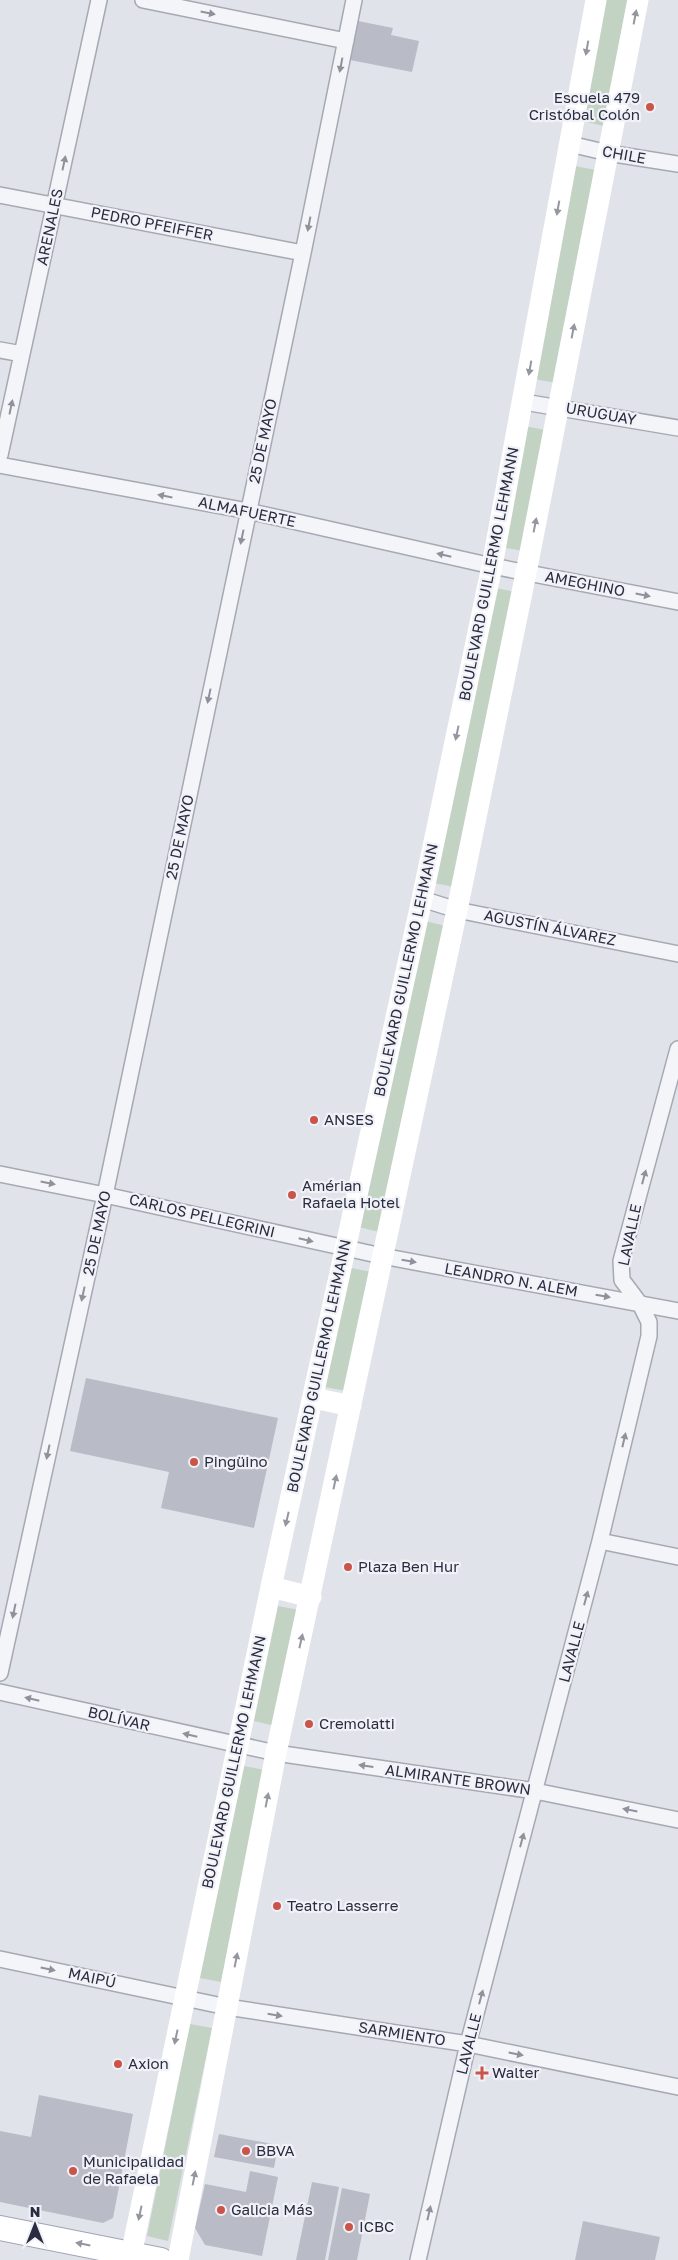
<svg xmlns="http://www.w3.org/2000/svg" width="678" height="2260" font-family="'Golos Text',sans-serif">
<rect width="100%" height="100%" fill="#e1e3ea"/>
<path fill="#c3d3c3" d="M605,0h22l-23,126 -22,-5z
M575,166l21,4 -40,213 -22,-4z
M524,426l22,4 -23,121 -22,-4z
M495,588l21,4 -61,295 -22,-4z
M425,921l21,5 -66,306 -22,-5z
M351,1268l21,4 -26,119 -21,-4z
M278,1606l21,4 -24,116 -21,-5z
M244,1766l21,4 -44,212 -21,-4z
M190,2024l22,4 -44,213 -21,-5z"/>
<path fill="#b9bbc6" d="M358,21l35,7 -2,7 28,6 -7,31 -62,-12z
M86,1378l192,40 -24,110 -93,-20 8,-36 -99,-21z
M39,2095l94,19 -20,104 -10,5 -103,-21v-71l31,6z
M219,2134l59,11 -4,23 -60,-11z
M250,2171l28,6 -16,79 -57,-11 -10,-17 10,-44 41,8z
M312,2182l27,5 -14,73h-29z
M342,2188l28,6 -13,66h-29z
M583,2221l77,16 -5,23h-80z"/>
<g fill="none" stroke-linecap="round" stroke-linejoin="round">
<g stroke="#a6a9b4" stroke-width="18">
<path id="minor" d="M143,0l203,41
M570,144l38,9 70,11
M0,195l303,58
M0,350l22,4
M524,402l154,26
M0,455l99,-455
M0,465l248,46 244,55 186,36
M422,899l35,11 221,44
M0,1174l105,21 277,61 296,55
M600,1541l78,16
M0,1673l105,-478 198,-942 51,-253
M0,1692l276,61 259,38 143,29
M0,1959l227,48 241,37 210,43
M418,2260l50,-216 132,-503 49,-205v-14l-9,-18 -18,-24 -1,-19 57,-212"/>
</g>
<g stroke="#a1a4b5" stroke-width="26">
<path id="primary" d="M0,2228l161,32"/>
</g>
<use href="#minor" stroke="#f4f5f8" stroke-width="15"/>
<path stroke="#fff" stroke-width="21" d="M314,1398l37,8
M271,1587l40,10
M130,2260l141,-673 151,-688 70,-333 104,-566
M178,2260l98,-507 181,-843 69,-337 112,-573"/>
<use href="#primary" stroke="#fff" stroke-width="24"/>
</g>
<defs><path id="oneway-solid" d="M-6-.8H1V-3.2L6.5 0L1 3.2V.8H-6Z" transform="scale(1.25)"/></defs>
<g fill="#8f919c">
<use href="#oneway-solid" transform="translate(208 13) rotate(11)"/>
<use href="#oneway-solid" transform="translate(341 65) rotate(101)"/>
<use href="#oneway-solid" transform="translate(64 163) rotate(-78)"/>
<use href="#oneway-solid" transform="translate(309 224) rotate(101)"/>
<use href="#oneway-solid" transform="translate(11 407) rotate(-78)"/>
<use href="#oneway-solid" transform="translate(165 496) rotate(-169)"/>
<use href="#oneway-solid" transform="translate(242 537) rotate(102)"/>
<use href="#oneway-solid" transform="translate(444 555) rotate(-167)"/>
<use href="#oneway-solid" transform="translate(643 595) rotate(11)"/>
<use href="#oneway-solid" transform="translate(209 696) rotate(102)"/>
<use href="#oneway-solid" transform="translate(644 1177) rotate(-75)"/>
<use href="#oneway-solid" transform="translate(48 1183) rotate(11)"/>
<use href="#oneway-solid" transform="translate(306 1240) rotate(13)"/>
<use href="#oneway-solid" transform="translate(409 1261) rotate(10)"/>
<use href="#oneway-solid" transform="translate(83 1294) rotate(102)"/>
<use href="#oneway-solid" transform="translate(603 1296) rotate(10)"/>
<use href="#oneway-solid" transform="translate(624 1440) rotate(-77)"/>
<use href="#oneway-solid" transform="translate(48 1452) rotate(102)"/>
<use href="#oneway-solid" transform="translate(586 1598) rotate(-75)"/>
<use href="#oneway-solid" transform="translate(14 1611) rotate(102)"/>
<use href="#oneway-solid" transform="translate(32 1699) rotate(-167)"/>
<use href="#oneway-solid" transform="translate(190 1735) rotate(-167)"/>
<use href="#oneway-solid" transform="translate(366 1766) rotate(-172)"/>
<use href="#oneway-solid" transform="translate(630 1810) rotate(-169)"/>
<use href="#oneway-solid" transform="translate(522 1840) rotate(-75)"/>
<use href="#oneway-solid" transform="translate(48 1969) rotate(12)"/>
<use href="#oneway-solid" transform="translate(481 1997) rotate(-75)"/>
<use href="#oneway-solid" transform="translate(275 2015) rotate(9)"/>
<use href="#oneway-solid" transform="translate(516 2054) rotate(11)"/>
<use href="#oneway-solid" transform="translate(429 2213) rotate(-77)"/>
</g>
<g fill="#9496a0">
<use href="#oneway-solid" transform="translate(635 17) rotate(-79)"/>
<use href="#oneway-solid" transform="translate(587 48) rotate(100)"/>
<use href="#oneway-solid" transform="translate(558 208) rotate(100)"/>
<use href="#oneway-solid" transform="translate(573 331) rotate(-79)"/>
<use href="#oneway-solid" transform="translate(530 368) rotate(100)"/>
<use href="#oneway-solid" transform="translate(535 525) rotate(-79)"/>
<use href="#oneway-solid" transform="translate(457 733) rotate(102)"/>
<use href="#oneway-solid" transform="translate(335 1482) rotate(-78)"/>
<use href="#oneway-solid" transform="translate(287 1519) rotate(103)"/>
<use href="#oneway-solid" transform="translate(301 1641) rotate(-77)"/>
<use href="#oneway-solid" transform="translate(267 1800) rotate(-79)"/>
<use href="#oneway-solid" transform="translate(236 1960) rotate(-79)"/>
<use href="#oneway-solid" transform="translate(176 2037) rotate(102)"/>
<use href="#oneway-solid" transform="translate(194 2178) rotate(-79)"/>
<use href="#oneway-solid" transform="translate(140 2213) rotate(102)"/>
<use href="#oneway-solid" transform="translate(83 2244) rotate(-169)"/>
</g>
<g fill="#cb544a" stroke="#f1f2f7" stroke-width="2">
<circle cx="650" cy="107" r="5"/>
<circle cx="314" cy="1120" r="5"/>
<circle cx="292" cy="1195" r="5"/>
<circle cx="194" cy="1462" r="5"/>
<circle cx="348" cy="1567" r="5"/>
<circle cx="309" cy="1724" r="5"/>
<circle cx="277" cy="1906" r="5"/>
<circle cx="118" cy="2064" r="5"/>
<path d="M479.5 2065.5h5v5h5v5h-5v5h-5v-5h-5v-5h5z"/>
<circle cx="246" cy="2151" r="5"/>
<circle cx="73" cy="2171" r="5"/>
<circle cx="221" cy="2210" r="5"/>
<circle cx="349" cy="2227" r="5"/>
</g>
<g text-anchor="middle" stroke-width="4.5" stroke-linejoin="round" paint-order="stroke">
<g font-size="15" fill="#2a2d41" stroke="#f1f2f7" text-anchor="start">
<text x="640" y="103" text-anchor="end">Escuela 479<tspan x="640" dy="17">Cristóbal Colón</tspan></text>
<text x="324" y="1125">ANSES</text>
<text x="302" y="1191">Amérian<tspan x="302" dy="17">Rafaela Hotel</tspan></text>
<text x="204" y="1467">Pingüino</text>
<text x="358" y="1572">Plaza Ben Hur</text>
<text x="319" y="1729">Cremolatti</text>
<text x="287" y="1911">Teatro Lasserre</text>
<text x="128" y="2069">Axion</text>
<text x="492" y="2078">Walter</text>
<text x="256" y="2156">BBVA</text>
<text x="83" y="2167">Municipalidad<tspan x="83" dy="17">de Rafaela</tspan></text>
<text x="231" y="2215">Galicia Más</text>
<text x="359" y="2232">ICBC</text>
</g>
<g font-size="15" fill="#2a2d41" stroke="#f1f2f7">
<text transform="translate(624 155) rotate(10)" y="5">CHILE</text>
<text transform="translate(152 224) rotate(11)" y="5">PEDRO PFEIFFER</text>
<text transform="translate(50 227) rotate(-78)" y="5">ARENALES</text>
<text transform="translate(601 414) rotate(10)" y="5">URUGUAY</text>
<text transform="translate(263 441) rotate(-78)" y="5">25 DE MAYO</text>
<text transform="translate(247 512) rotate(12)" y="5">ALMAFUERTE</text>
<text transform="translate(489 574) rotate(-79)" y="5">BOULEVARD GUILLERMO LEHMANN</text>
<text transform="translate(585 584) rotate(11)" y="5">AMEGHINO</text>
<text transform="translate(180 837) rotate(-78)" y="5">25 DE MAYO</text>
<text transform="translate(550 928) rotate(11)" y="5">AGUSTÍN ÁLVAREZ</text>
<text transform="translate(406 970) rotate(-78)" y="5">BOULEVARD GUILLERMO LEHMANN</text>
<text transform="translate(202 1216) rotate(13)" y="5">CARLOS PELLEGRINI</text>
<text transform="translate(97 1233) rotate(-78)" y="5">25 DE MAYO</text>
<text transform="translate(630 1235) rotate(-78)" y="5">LAVALLE</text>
<text transform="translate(511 1280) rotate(10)" y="5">LEANDRO N. ALEM</text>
<text transform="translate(319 1366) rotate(-78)" y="5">BOULEVARD GUILLERMO LEHMANN</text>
<text transform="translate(572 1652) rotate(-75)" y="5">LAVALLE</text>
<text transform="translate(119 1719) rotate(13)" y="5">BOLÍVAR</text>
<text transform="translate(234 1762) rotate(-78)" y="5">BOULEVARD GUILLERMO LEHMANN</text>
<text transform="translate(458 1780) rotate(8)" y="5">ALMIRANTE BROWN</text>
<text transform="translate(92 1978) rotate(12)" y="5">MAIPÚ</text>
<text transform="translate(402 2034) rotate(9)" y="5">SARMIENTO</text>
<text transform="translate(469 2044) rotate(-76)" y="5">LAVALLE</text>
</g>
</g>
<g transform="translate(35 2225)" stroke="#f1f2f7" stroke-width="4" paint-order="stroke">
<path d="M0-4L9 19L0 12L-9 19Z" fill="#2a2d41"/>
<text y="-8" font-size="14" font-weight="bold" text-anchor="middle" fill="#2a2d41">N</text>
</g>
</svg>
